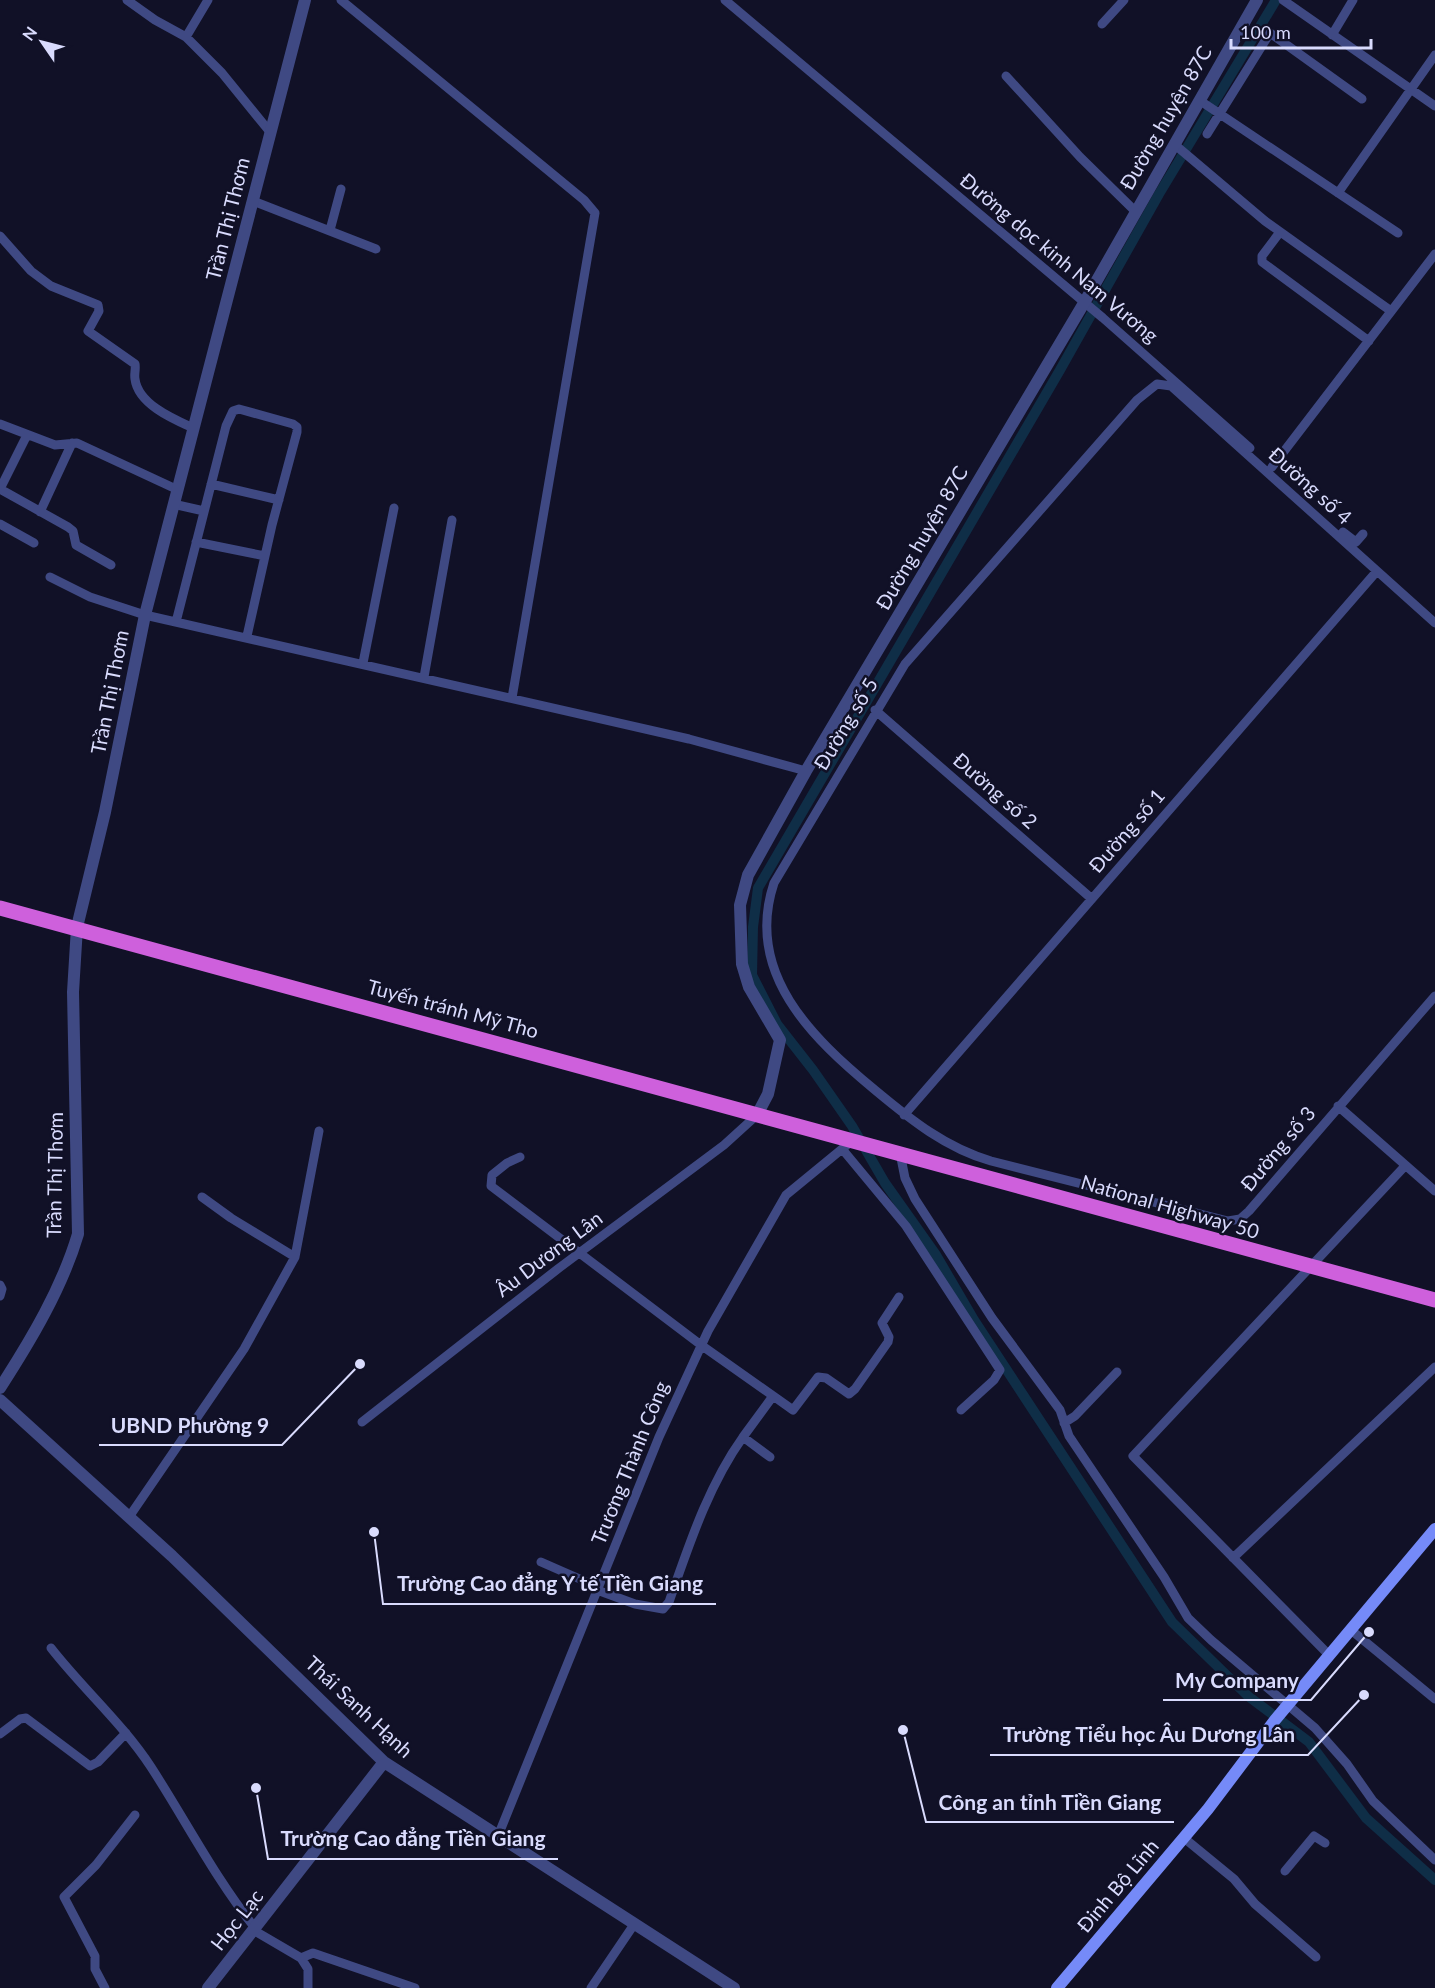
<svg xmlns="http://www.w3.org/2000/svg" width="1435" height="1988" font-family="Lato,sans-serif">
<rect width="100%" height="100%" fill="#111127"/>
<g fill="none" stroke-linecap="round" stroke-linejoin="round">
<path stroke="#0f2e47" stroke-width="10" d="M1276,0l-117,194 -99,176 -302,518 -5,39 -1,48 25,49 36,46 39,56 33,57 51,72 38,65 198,302 76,74 61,46 57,76 69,62"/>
<path stroke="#3f4983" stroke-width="9" d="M127,0l28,20 31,17 36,36 48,59
M341,0l243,200 11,13 -83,485
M725,0l378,318 147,130
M1283,0l152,106
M1102,24l22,-24
M1332,35l21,-35
M186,37l22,-37
M1006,76l74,81 55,54
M1199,100l199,133
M1207,134l63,-101 92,66
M1174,144l91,77 126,90
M1338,193l97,-138
M253,201l123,48
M330,230l11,-41
M1280,232l-18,24v6l107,79
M0,236l31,35 20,15 47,19 1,6 -11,20 47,33c1,5 -1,10 0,15 3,25 38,40 58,49
M0,424l55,21 22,-2 99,46
M1272,467l163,-213
M211,484l68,16
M0,489l68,38 5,4 3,14 35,20
M0,489l27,-54
M173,504l31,7
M40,512l32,-69
M0,524l34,19
M1343,532l13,10 7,-8
M196,542l69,14
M50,577l40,20 55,18 544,124 117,32
M176,622l50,-196 7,-15 6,-2 54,15 4,3v5l-25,93 -25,111
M1435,623l-264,-237 -14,-2 -20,16 -232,264 -131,219c-30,90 38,155 101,207 36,30 71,58 116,71l237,60 12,-2 9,-8 186,-215
M363,663l31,-155
M424,677l28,-157
M875,710l217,189
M1338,1106l97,85
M904,1115l473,-544
M843,1150l63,76 94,144 -6,10 -33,30
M900,1153l5,25 10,21 77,119 68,92 9,26 95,141 24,41 23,22 104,88 32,36 26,37 62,59
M520,1157l-13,6 -15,12 -1,11 210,159 92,65 25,-33 8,1 23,16 6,-5 33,-47 1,-5 -7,-14 17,-26
M202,1197l29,21 64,39
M0,1285l2,4 -2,7
M362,1422l197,-154 165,-123 33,-30
M1064,1423l11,-7 42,-44
M743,1437l30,-41
M129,1517l115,-168 51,-92 24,-126
M1233,1558l202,-191
M541,1562l57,25
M597,1590l38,14 28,5 6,-7c20,-57 39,-116 74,-165l27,20
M1351,1630l84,69
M51,1648c32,41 72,76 100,119 35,54 64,111 104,161
M1329,1655l-196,-199 272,-290
M0,1734l20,-15 6,-1 64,48 8,-4 28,-29
M498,1836l161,-399 49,-106 78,-136 67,-55
M1184,1838l50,41 21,25 61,53
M1285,1871l29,-35 11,7
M253,1930l48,28 7,11v19
M301,1958l12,-5 102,35
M105,1988l-10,-19v-13l-31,-59 32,-32 39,-50
M591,1988l44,-65"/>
<path stroke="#3f4983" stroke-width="12" d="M757,1115l11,-21 12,-54 -31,-53 -7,-23 -2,-59 8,-30 58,-104 278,-468 173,-303
M0,1388c31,-48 62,-100 78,-154l-5,-242 4,-65 28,-115 40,-197 160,-615
M0,1400l172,156 212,206 350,226
M208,1988l176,-226"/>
<path stroke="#758af8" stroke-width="12" d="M1057,1988l151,-179 67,-89 160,-191"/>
<path stroke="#ce60dc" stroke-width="15" d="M0,908l1435,392"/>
</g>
<g text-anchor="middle" stroke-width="5" stroke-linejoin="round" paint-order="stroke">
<g font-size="20" fill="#d9dbfd" stroke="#111127">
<text transform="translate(1166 118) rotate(-60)" y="7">Đường huyện 87C</text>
<text transform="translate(228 219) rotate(-76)" y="7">Trần Thị Thơm</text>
<text transform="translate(1059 258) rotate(40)" y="7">Đường dọc kinh Nam Vương</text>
<text transform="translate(1310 486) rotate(42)" y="7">Đường số 4</text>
<text transform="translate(922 538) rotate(-60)" y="7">Đường huyện 87C</text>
<text transform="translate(110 692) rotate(-79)" y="7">Trần Thị Thơm</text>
<text transform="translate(846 724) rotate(-59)" y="7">Đường số 5</text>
<text transform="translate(995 791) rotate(41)" y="7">Đường số 2</text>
<text transform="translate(1127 831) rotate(-49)" y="7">Đường số 1</text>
<text transform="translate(453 1009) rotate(15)" y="7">Tuyến tránh Mỹ Tho</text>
<text transform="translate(1278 1149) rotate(-50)" y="7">Đường số 3</text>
<text transform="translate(55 1175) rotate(-89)" y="7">Trần Thị Thơm</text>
<text transform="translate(1170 1207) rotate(16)" y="7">National Highway 50</text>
<text transform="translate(549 1254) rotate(-37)" y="7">Âu Dương Lân</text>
<text transform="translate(630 1463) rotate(-68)" y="7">Trương Thành Công</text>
<text transform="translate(359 1707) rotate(43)" y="7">Thái Sanh Hạnh</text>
<text transform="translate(1118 1886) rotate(-50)" y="7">Đinh Bộ Lĩnh</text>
<text transform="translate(237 1920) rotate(-52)" y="7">Học Lạc</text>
</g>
</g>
<path fill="none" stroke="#d9dbfd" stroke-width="2" d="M360 1364L282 1445H99M374 1532L383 1604H716M1369 1632L1311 1700H1163M1364 1695L1308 1755H990M903 1730L926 1822H1174M256 1788L268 1859H558"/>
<g fill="#d9dbfd" stroke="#111127" stroke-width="2">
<circle cx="360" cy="1364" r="6"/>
<circle cx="374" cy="1532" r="6"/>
<circle cx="1369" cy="1632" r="6"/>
<circle cx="1364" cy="1695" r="6"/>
<circle cx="903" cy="1730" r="6"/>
<circle cx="256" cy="1788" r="6"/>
</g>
<g font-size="21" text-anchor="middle" font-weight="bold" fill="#d9dbfd" stroke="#111127" stroke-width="5" stroke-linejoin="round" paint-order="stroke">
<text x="190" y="1433">UBND Phường 9</text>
<text x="550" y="1591">Trường Cao đẳng Y tế Tiền Giang</text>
<text x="1237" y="1688">My Company</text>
<text x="1149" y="1742">Trường Tiểu học Âu Dương Lân</text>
<text x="1050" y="1810">Công an tỉnh Tiền Giang</text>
<text x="413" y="1846">Trường Cao đẳng Tiền Giang</text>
</g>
<g transform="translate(42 42) rotate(305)" stroke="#111127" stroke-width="4.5" paint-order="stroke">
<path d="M0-4.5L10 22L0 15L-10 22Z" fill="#d9dbfd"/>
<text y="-9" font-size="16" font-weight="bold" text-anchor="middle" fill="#d9dbfd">N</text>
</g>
<path d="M1231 39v9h140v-9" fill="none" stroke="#d9dbfd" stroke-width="3"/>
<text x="1240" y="39" font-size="18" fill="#d9dbfd" stroke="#111127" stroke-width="4.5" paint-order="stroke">100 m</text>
</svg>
